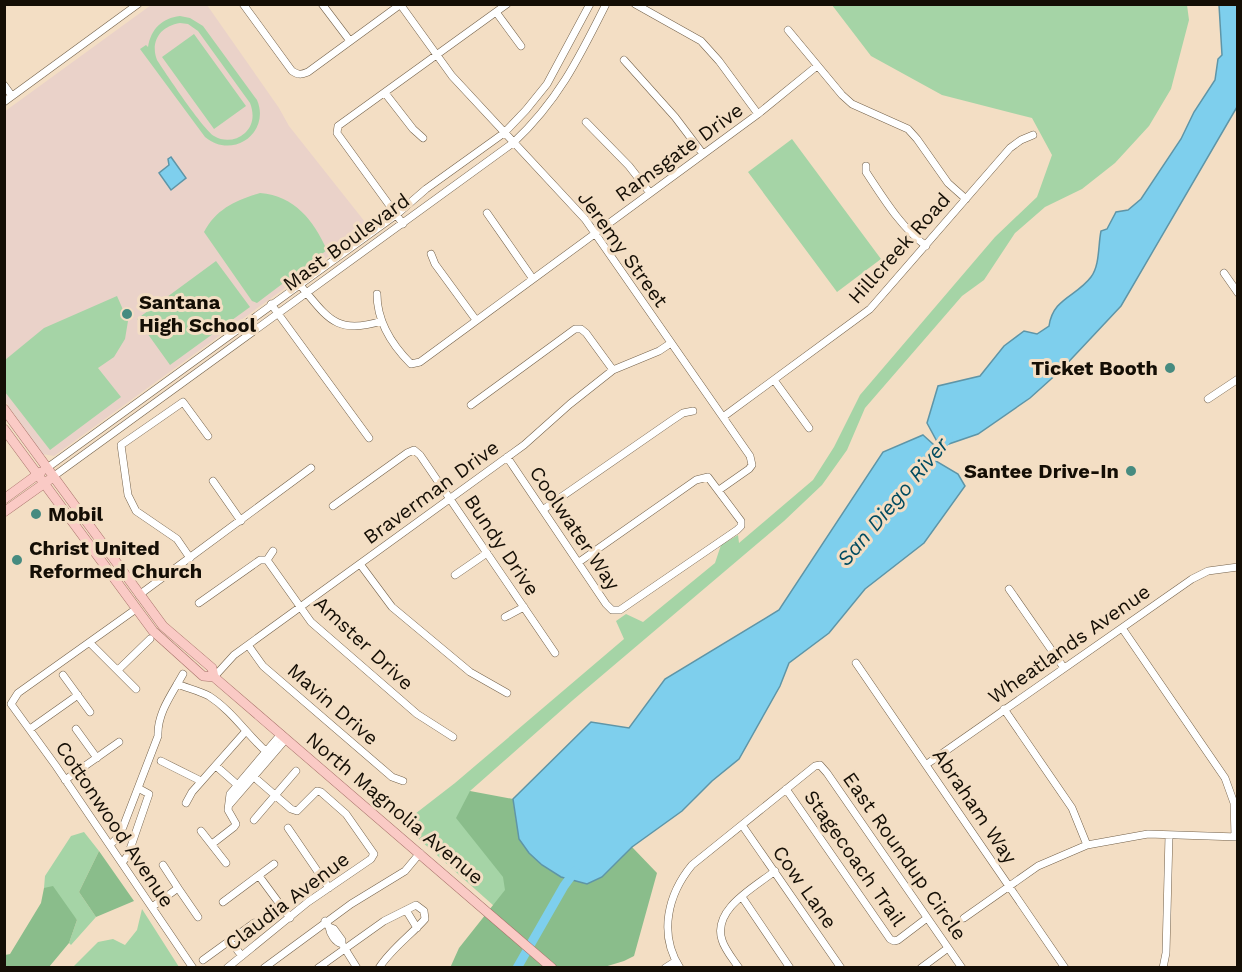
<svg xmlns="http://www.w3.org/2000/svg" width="1242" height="972" font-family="'Work Sans',sans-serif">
<rect width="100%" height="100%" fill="#f3dec4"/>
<path fill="#ead2c9" d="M151,5h56l72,103 10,18 80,101 -315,229 -12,-2 -37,-53 -1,-289z"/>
<path fill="#a5d4a6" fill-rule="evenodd" d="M832,5h355l2,15 -18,69 -22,37 -34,37 -33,26 -37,18 -30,26 -31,47 -22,16 -97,112 -18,42 -25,35 -38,36 -211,179 -103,91 41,98 -17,17 -92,-82 53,-41 169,-144 -8,-18 10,-7 17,8 72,-59 6,-18 17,-10 1,8 74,-63 21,-33 26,-52 135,-158 42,-40 15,-42 -20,-37 -90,-23 -71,-39z
M180,16l10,2 13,8 54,74c14,33 -25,60 -52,37l-65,-88 6,-4 2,2c3,-18 14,-29 32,-31zM180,23l8,1 10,7 52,72c4,10 4,22 -5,30 -9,8 -21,9 -31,3 -11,-7 -48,-62 -57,-76 -7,-18 3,-34 23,-37z
M194,34l52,72 -32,23 -52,-72z
M792,139l89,120 -44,33 -89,-120z
M260,193c35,3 53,27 67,57l-70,53 -5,-2 -48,-69c12,-23 32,-32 56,-39z
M216,261l34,46 -80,58 -33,-46z
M117,296l11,25 -3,18 -11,18 -16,11 23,29 -71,53 -45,-58v-32l39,-32z
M84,832l15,19 -20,41 17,25 -25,28 -2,-2 8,-23 -33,-32 1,-12 26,-40z
M142,909l37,58h-106l25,-25 15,-3 12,6 12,-15z"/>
<path fill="#8abd8b" d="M470,791l43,8 3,21 86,57 30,-30 25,26 -23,83 -10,5 -23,7h-151l9,-20 46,-58 -2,-13 -47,-59z
M99,851l35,50 -38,16 -17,-25z
M53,886l24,34 -8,23 -20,24h-44v-12l5,-1 31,-51 3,-15z"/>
<path fill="#7ecfed" stroke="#5e95a7" stroke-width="1.5" d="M1219,5h18v102l-116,199 -61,65 -30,27 -52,36 -38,13 -13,-24 11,-37 42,-10 24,-30 20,-15 13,3 12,-8c4,-28 27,-29 42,-49 9,-12 7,-32 10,-46l6,-2 9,-17 12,-2 13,-11 40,-60 13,-27 21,-32 3,-21 4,-4z
M171,157l15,21 -15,12 -12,-17 10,-8 -1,-6z
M923,435l11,10 -5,12 29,17 7,12 -41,57 -59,46 -36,44 -40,30 -9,23 -41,73 -27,22 -30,30 -50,36 -30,30 -15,7 -26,-7 -19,-12 -13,-12 -10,-14 -6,-40 78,-77 38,6 36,-49 114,-69 104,-158z"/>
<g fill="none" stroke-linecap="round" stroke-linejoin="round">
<path stroke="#7ecfed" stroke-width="9" d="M925,467l23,-29
M517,968l47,-82 11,-15"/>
<g stroke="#73614a" stroke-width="8">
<path id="minor" d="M243,4l49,67c6,4 9,4 16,1l93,-68
M322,4l28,37
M400,4l52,72 133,143 165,237 2,9 -3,4 -30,21
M635,4l66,37 18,20 39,53
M496,12l25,34
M788,30l54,65 10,9 56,25 9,10 31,44 18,16
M624,60l51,57 28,37
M4,85l8,11
M385,93l28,36 10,9
M4,102l134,-98
M586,122l43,44 21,27
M866,166v6c18,27 34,54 60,74
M487,213l46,66
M403,224l-66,-91 1,-7 169,-122
M431,254l4,10 41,56
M1224,273l14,20
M299,284c28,32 35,52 83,37
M377,294c0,27 15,51 34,70l9,-2 338,-248 59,-48
M271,304l98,134
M774,380l35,48
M1208,399l30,-20
M471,405l104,-76h6l5,4 27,37
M723,417l147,-108 140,-161 11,-8 12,-5
M507,457l99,147 6,6h8l117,-80 4,-4v-5l-33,-44 -12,3 -117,82
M47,468l349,-253 30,-26 78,-56 22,-23 21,-26 43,-80
M54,476l459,-333c45,-42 66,-85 93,-139
M213,481l28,40
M333,506l74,-53 7,-3 6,5 135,198
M544,509l127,-88 12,-8 10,-2
M190,558l-13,-19 -41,-28 -8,-16 -7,-50 62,-43 25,34
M267,560l44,62 106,92 36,23
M360,564l32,43 78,65 37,21
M455,575l32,-22
M1009,589l55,79
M139,595l172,-127
M199,603l61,-43h7l6,-9
M136,609l-118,84 -7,11 45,62 137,202
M505,617l19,-10
M1122,628l103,150 9,25 1,33
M90,643l46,46
M248,645l15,21 129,111 11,4
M856,663l209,305
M118,670l32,-31
M63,675l27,37
M214,677l20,-22 290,-210 46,-41 43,-34 46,-19 12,-8
M177,684c10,4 23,7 32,12 25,16 40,42 62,60
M1004,709l68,99 15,37
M30,729l48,-34
M76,729l21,29
M161,761l40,20
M927,764l265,-185 16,-8 30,-4
M216,766l25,22
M65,780l54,-38
M786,789l104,150 4,2 4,-1 29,-22
M186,803l6,-11 54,-61
M230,804l56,-65
M254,820l42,-49
M742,825l99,143
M288,828l41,60
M201,831l25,32
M212,844l22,-17 2,-3 -8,-14 2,-16 51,-60
M110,845l7,-7 6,-11 35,-91c-1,-23 14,-42 25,-62
M122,863l6,-8 21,-61 -11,-6
M259,876l31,42
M178,888l20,29
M742,897l48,71
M223,902l51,-38
M152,907l26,-19 -15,-23
M406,910l11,18
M964,918l74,-52 49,-21 61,-11 90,3
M325,921l4,6 5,2 8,11v4l15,24
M329,927c1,7 6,15 13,17
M230,941l12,15
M203,960l51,-37
M227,968l81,-66 63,-43 3,-5 -28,-40 -25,-22 -4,-1 -20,20 -6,-2 -37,-32
M264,968l87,-64 54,-33 15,-18
M318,968l66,-47 32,-16 8,6 1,8c-14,16 -34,30 -46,49
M665,968l11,-7
M680,968c-22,-34 -12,-74 12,-103l123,-99 5,-1 7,8 135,195
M739,968c-6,-9 -14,-18 -17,-28 -10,-31 33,-53 53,-69
M921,968l27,-20
M1163,968l3,-15 3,-118"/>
</g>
<g stroke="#a77169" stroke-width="10">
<path id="major" d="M4,409l159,217 49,42 2,9
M4,429l149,202 50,45 11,1 338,291
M4,499l37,-27
M4,512l45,-32"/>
</g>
<use href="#minor" stroke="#fff" stroke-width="7"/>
<use href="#major" stroke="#facac5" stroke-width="9"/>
</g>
<g fill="#468b80" stroke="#f3dec4" stroke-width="2">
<circle cx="127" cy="314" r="6"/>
<circle cx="1170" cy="368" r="6"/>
<circle cx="1131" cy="471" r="6"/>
<circle cx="36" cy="514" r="6"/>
<circle cx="17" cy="560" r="6"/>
</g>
<g text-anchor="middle" stroke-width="6" stroke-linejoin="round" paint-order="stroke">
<g font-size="20" fill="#140e05" stroke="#f3dec4">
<text transform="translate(679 152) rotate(-36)" y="7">Ramsgate Drive</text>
<text transform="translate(346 242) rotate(-36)" y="7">Mast Boulevard</text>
<text transform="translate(899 248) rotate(-48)" y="7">Hillcreek Road</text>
<text transform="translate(623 249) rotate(54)" y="7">Jeremy Street</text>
<text transform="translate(431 492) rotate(-36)" y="7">Braverman Drive</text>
<text transform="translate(575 528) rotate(56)" y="7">Coolwater Way</text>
<text transform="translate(502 545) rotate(56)" y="7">Bundy Drive</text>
<text transform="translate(364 643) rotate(43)" y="7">Amster Drive</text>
<text transform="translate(1069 644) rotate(-35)" y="7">Wheatlands Avenue</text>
<text transform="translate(333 704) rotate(41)" y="7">Mavin Drive</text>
<text transform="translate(975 806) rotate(56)" y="7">Abraham Way</text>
<text transform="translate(395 808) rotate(40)" y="7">North Magnolia Avenue</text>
<text transform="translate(115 824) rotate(56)" y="7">Cottonwood Avenue</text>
<text transform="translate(905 856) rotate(55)" y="7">East Roundup Circle</text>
<text transform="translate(855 858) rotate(55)" y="7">Stagecoach Trail</text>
<text transform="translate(805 887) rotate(55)" y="7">Cow Lane</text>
<text transform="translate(287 901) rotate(-37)" y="7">Claudia Avenue</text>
</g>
<g font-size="20" font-weight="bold" fill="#140e05" stroke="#f3dec4" text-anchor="start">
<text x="139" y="309">Santana<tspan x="139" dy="23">High School</tspan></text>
<text x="1158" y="375" text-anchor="end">Ticket Booth</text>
<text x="1119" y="478" text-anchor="end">Santee Drive-In</text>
<text x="48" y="521">Mobil</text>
<text x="29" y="555">Christ United<tspan x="29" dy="23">Reformed Church</tspan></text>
</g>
<g font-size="21" font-style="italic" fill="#014b60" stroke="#f3dec4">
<text transform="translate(893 502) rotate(-50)" y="7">San Diego River</text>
</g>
</g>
<rect width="1242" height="972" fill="none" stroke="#140e05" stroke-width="12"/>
</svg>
